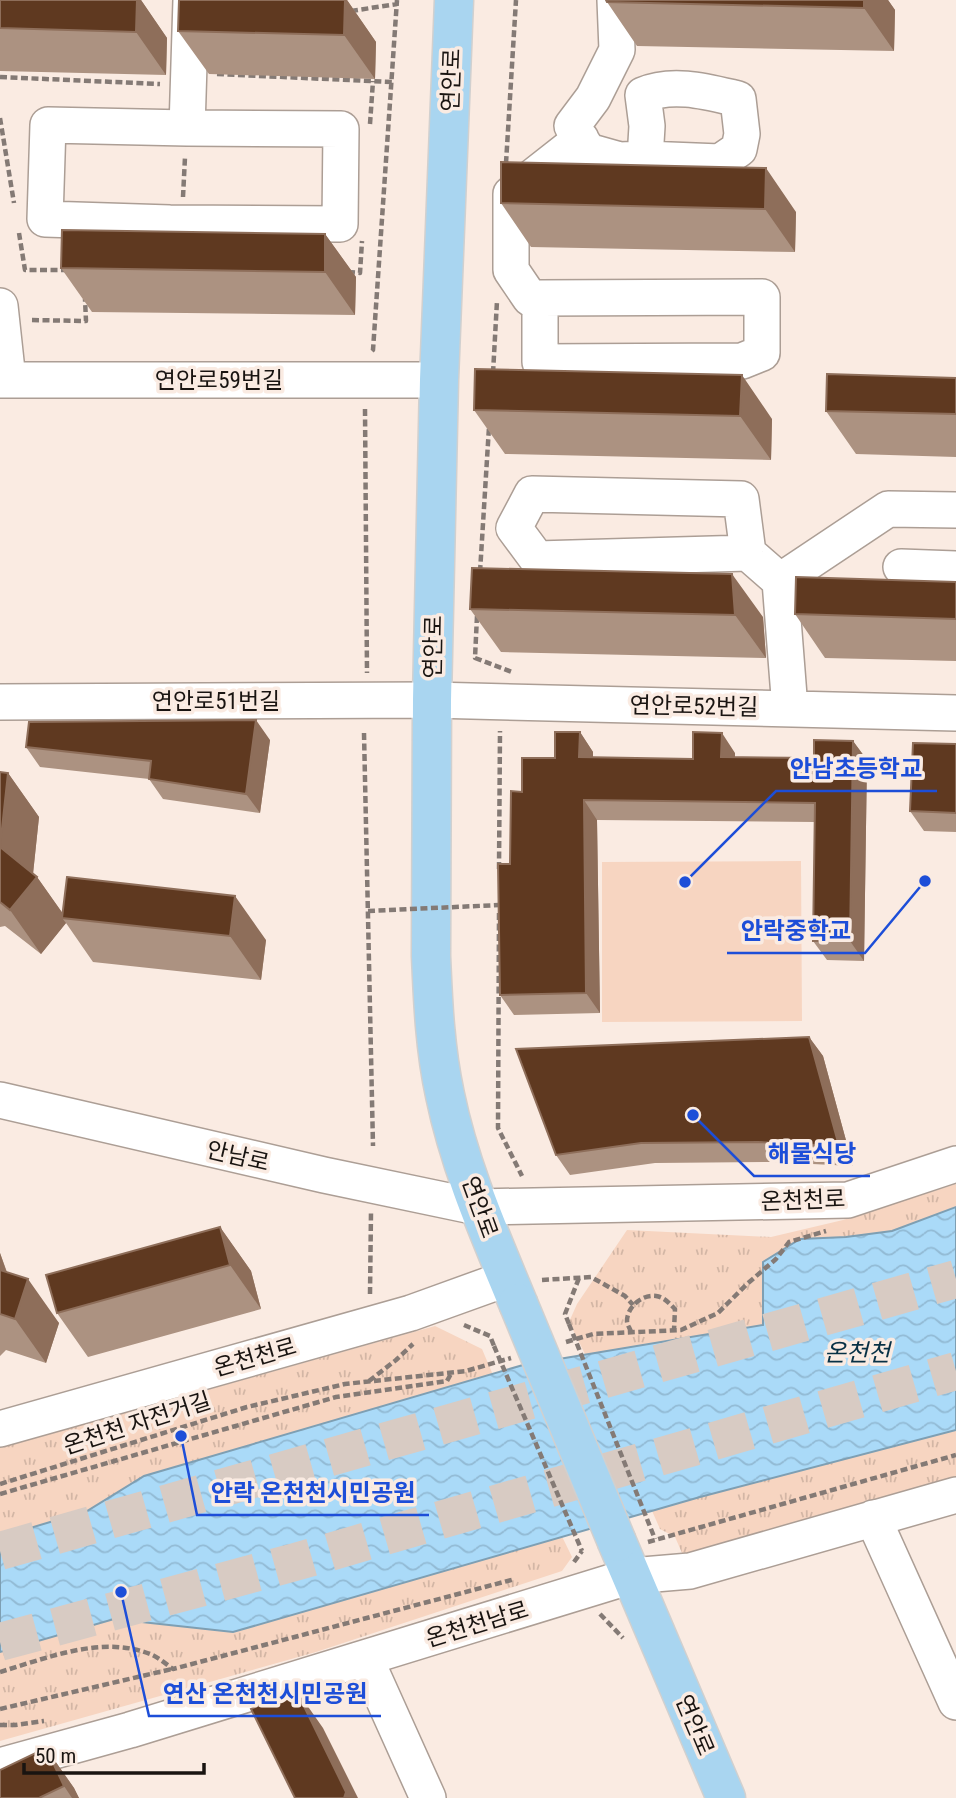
<svg xmlns="http://www.w3.org/2000/svg" width="956" height="1798" font-family="'Roboto Condensed','Noto Sans KR',sans-serif">
<defs>
<pattern id="grass-tufts" width="24" height="20" patternUnits="userSpaceOnUse" patternTransform="scale(1.75)"><rect width="24" height="20" fill="#f7d5c1"/><path d="M3 7l-1-3M5 7V3M7 7l1-3M15 17l-1-3M17 17v-4M19 17l1-3" fill="none" stroke="#d3b6a5"/></pattern>
<pattern id="water-waves" width="16" height="10" patternUnits="userSpaceOnUse" patternTransform="scale(1.75)"><rect width="16" height="10" fill="#aadaf8"/><path d="M0 5q4-4 8 0t8 0" fill="none" stroke="#92bad4"/></pattern>
</defs>
<rect width="100%" height="100%" fill="#faebe2"/>
<path fill="url(#grass-tufts)" d="M956,1184v57l-180,97 -183,32 -24,-48 8,-18 50,-74 144,7 72,-17z
M435,1326l47,23 73,173 17,35 -10,14 -246,81 -316,89v-293z
M956,1403v84l-270,75 -11,-25 -15,-8 -15,-34z"/>
<path fill="#f7d5c1" d="M801,861l1,160 -200,1v-160z"/>
<path fill="url(#water-waves)" stroke="#7e9fb3" stroke-width="2" d="M956,1207v223l-256,67 -467,135 -119,-13 -114,33v-115l87,-26 57,-35 379,-111 240,-40v-63l37,-23 46,-2 46,-6z"/>
<g fill="none" stroke-linecap="round" stroke-linejoin="round">
<path stroke="#d8cbc3" stroke-width="38" stroke-dasharray="38 19" stroke-linecap="butt" d="M0,1551l956,-272
M0,1642l295,-80 661,-191"/>
<g stroke="#ac9e95" stroke-width="38">
<path id="minor" d="M615,0l2,50 -24,48 -21,28 16,25 32,9 25,-1 75,3 19,-13 3,-15 -4,-35c-30,-7 -65,-17 -95,-4l4,31 -2,33
M48,125l139,3 154,1 -1,95 -170,-1 -125,-4z
M187,128l4,-128
M540,298v64l202,-1 20,-8v-56l-222,1h-10l-19,-28v-76l70,-55
M0,306l8,74
M0,380h439
M748,553l-211,6 -23,-31 18,-34 209,5 7,54 32,28 10,128
M901,567l55,2
M780,581l108,-72 68,1
M0,702l432,-2 524,13
M0,1100l324,75 153,32 371,-7 108,-36
M0,1429l411,-116 97,-35
M873,1518l83,184
M365,1658l63,140
M0,1766l130,-36 501,-154 59,-5 266,-76"/>
</g>
<g stroke="#d1d0cf" stroke-width="41">
<path id="major" d="M454,0l-15,380 -7,320 -1,256c2,47 4,93 14,139 15,73 45,140 73,208
M617,1542l109,256"/>
</g>
<path stroke="#847a75" stroke-width="4.5" stroke-dasharray="7 3.5" stroke-linecap="butt" d="M351,11l46,-7
M217,74l175,8
M0,77l160,7
M0,118l14,85
M370,124l3,-43
M506,163l10,-163
M183,197l2,-40
M19,233l6,37h41
M348,272l12,1 2,-32
M32,320l54,1 -1,-22
M372,351l1,-1 24,-350
M493,373l4,-72
M365,409l2,264
M480,572l9,-145
M477,616l-2,42 37,14
M364,733l9,413
M499,869l1,-138
M499,913l-1,215 24,48
M542,1280l49,-3 34,19 8,9
M370,1294l1,-82
M569,1324l-4,-10 14,-36
M464,1325l26,11 4,10
M631,1332c-1,-4 -4,-7 -4,-11 0,-14 15,-27 29,-25 8,1 13,7 19,13l-1,21
M566,1342l27,-8 88,-4 37,-17 29,-29 29,-25 13,-17 37,-11
M369,1381l27,-21 17,-16
M0,1484l247,-77 98,-23 121,-13 45,-13
M0,1494l336,-97 111,-16 5,-9
M648,1542l308,-87
M574,1562l8,-11
M600,1614l23,24
M0,1672c47,-14 102,-37 150,-18 8,3 16,10 23,15l342,-90
M0,1709l172,-40
M0,1725h15l29,-4"/>
<use href="#minor" stroke="#fff" stroke-width="35"/>
<use href="#major" stroke="#a9d5f0" stroke-width="38"/>
<g stroke="#d1d0cf" stroke-width="41" stroke-linecap="butt">
<path id="major-bridge" d="M518,1303l99,239"/>
</g>
<path stroke="#847a75" stroke-width="4.5" stroke-dasharray="7 3.5" stroke-linecap="butt" d="M368,911l131,-6
M569,1324l86,215
M494,1346l88,205"/>
<use href="#major-bridge" stroke="#a9d5f0" stroke-width="38"/>
</g>
<path fill="#ac9281" d="M0,0h141l26,38 -1,37 -166,-4z
M179,0h168l29,42 -1,37 -166,-5 -31,-43z
M888,0l7,10 -1,41 -257,-5 -30,-44z
M501,162l295,50 -1,40 -264,-5 -30,-44z
M325,234l31,43 -1,38 -263,-3 -31,-44z
M475,369l297,50 -1,41 -266,-6 -31,-44z
M956,378v79l-100,-3 -30,-43z
M472,568l291,49 3,41 -265,-6 -31,-43z
M956,582v79l-131,-3 -30,-44z
M580,732l13,20v5l100,2 42,-6v4l79,1 39,-17 14,19 -3,201 -37,-1 -14,-19 2,-119 -218,-2 3,193 -86,2 -14,-20 10,-131 12,-72z
M270,740l-10,73 -97,-14 -14,-20 -109,-12 -14,-20z
M956,744v88l-32,-1 -14,-20z
M0,772l8,1 31,44 -6,57 4,3 26,37 203,26 -5,40 -168,-18 -27,-39 -25,31 -36,-28 -5,1z
M809,1037l14,19 30,110 -81,-4 -117,1 -85,12 -14,-20z
M220,1227l31,44 10,38 -173,48 -31,-44z
M0,1253l7,19 52,51 -13,40 -40,-13 -6,6z
M46,1748l28,40 5,10h-79z"/>
<path fill="#8e6e5a" d="M137,0h4l26,38 -1,37 -30,-43z
M345,0h2l29,42 -1,37 -31,-44z
M864,0h24l7,10 -1,41 -30,-43z
M766,168l30,44 -1,40 -30,-43z
M325,234l31,43 -1,38 -30,-43z
M742,375l30,44 -1,41 -31,-44z
M732,574l31,43 3,41 -31,-43z
M256,720l14,20 -10,73 -14,-19z
M580,732l13,20v25l-14,-20z
M722,733l13,20v23l-14,-19z
M853,741l14,19 -3,201 -14,-20z
M8,773l31,44 -7,66 5,-6 29,41h-4l4,5 -25,31 -31,-44 -10,-63z
M584,800l13,20 3,193 -14,-20z
M235,896l31,44 -5,40 -31,-44z
M809,1037l14,19 30,110 -14,-20z
M220,1227l31,44 10,38 -31,-44z
M0,1253l19,55 9,-29 31,44 -13,40 -31,-44 -15,-36z
M295,1688l28,40 35,70h-14z
M46,1748l28,40 5,10h-7l-8,-12z"/>
<path fill="#5f3920" stroke="#8e6e5a" stroke-width="2" d="M0,0h137l-1,32 -136,-4z
M179,0h166l-1,35 -166,-4z
M606,0h258v8l-257,-6z
M501,162l265,6 -1,41 -264,-6z
M62,230l263,4v38l-264,-4z
M475,369l267,6 -2,41 -266,-6z
M827,374l129,4v36l-130,-3z
M472,568l260,6 3,41 -265,-6z
M796,577l160,5v37l-161,-5z
M256,720l-10,74 -97,-15 2,-18 -125,-14 3,-25z
M555,732h25l-1,25 114,2v-27l29,1 -1,24 93,1v-18l39,1 -3,200h-37l2,-138 -231,-3 2,193 -86,2 -2,-131h12l1,-73 11,1v-34h33z
M913,743l43,1v69l-46,-2z
M0,772l8,1 -8,74 37,30 -27,33 -10,-8z
M67,877l168,19 -5,40 -168,-18z
M809,1037l30,109 -81,-4 -117,1 -85,12 -40,-106z
M220,1227l10,38 -173,48 -11,-38z
M0,1270l28,9 -13,40 -15,-5z
M295,1688l51,104 -2,6h-49l-44,-89z
M46,1748l18,38 -25,12h-39v-28z"/>
<g text-anchor="middle" stroke-width="7" stroke-linejoin="round" paint-order="stroke">
<g font-size="23" fill="#191411" stroke="#faebe2">
<text transform="translate(451 80) rotate(-88)" y="8">연안로</text>
<text x="219" y="388">연안로59번길</text>
<text transform="translate(433 647) rotate(-89)" y="8">연안로</text>
<text x="216" y="709">연안로51번길</text>
<text transform="translate(694 706) rotate(1)" y="8">연안로52번길</text>
<text transform="translate(238 1156) rotate(13)" y="8">안남로</text>
<text transform="translate(803 1200) rotate(-2)" y="8">온천천로</text>
<text transform="translate(480 1207) rotate(70)" y="8">연안로</text>
<text transform="translate(255 1357) rotate(-16)" y="8">온천천로</text>
<text transform="translate(137 1423) rotate(-18)" y="8">온천천 자전거길</text>
<text transform="translate(477 1624) rotate(-17)" y="8">온천천남로</text>
<text transform="translate(695 1725) rotate(67)" y="8">연안로</text>
</g>
<g font-size="24" font-style="italic" fill="#073045" stroke="#faebe2">
<text x="857" y="1361">온천천</text>
</g>
</g>
<path fill="none" stroke="#1d4ed8" stroke-width="2.5" d="M685 882L776 791H937M925 881L865 953H727M693 1115L754 1176H870M181 1436L197 1515H429M121 1592L149 1716H381"/>
<g fill="#1d4ed8" stroke="#faebe2" stroke-width="2.5">
<circle cx="685" cy="882" r="7"/>
<circle cx="925" cy="881" r="7"/>
<circle cx="693" cy="1115" r="7"/>
<circle cx="181" cy="1436" r="7"/>
<circle cx="121" cy="1592" r="7"/>
</g>
<g font-size="24" text-anchor="middle" font-weight="bold" fill="#1d4ed8" stroke="#faebe2" stroke-width="7" stroke-linejoin="round" paint-order="stroke">
<text x="856" y="777">안남초등학교</text>
<text x="796" y="939">안락중학교</text>
<text x="812" y="1162">해물식당</text>
<text x="313" y="1501">안락 온천천시민공원</text>
<text x="265" y="1702">연산 온천천시민공원</text>
</g>
<path d="M24 1763v10h180v-10" fill="none" stroke="#191411" stroke-width="3.5"/>
<text x="35" y="1763" font-size="21" fill="#191411" stroke="#faebe2" stroke-width="5" paint-order="stroke">50 m</text>
</svg>
